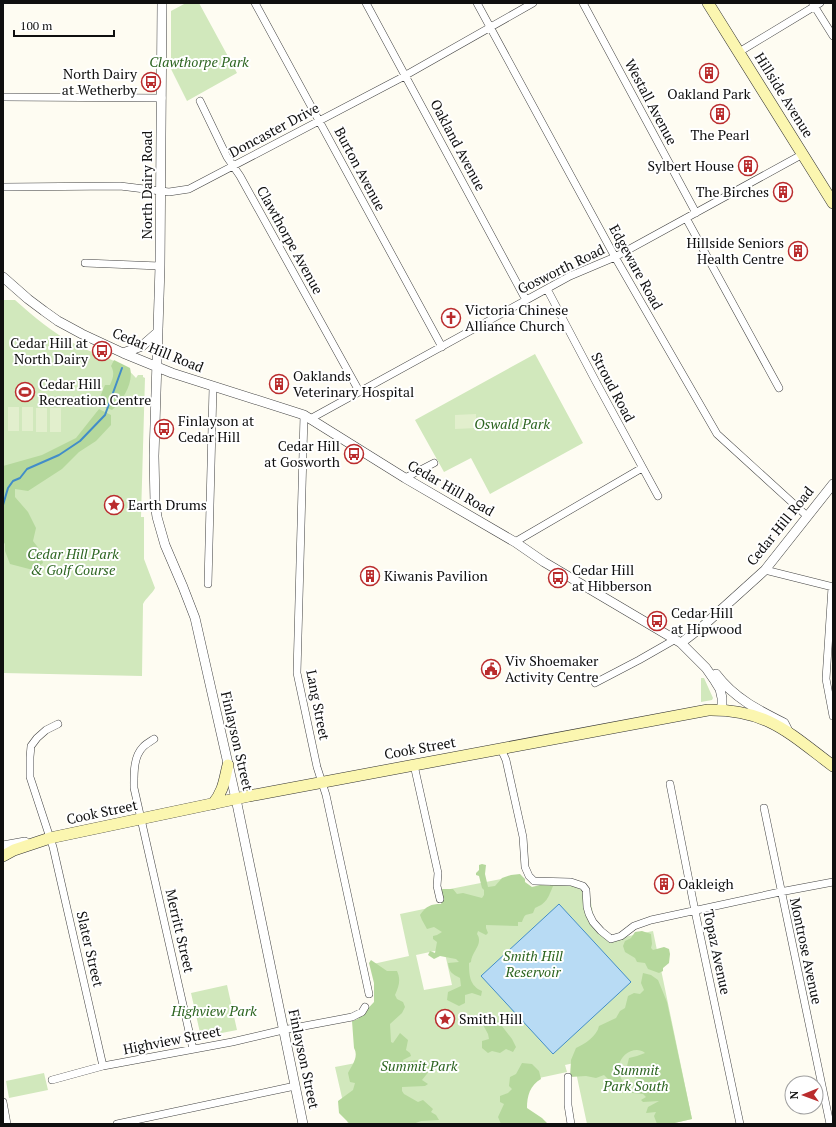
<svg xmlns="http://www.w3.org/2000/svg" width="836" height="1127" font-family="'PT Serif',serif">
<rect width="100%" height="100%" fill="#fefcf2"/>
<path fill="#d1e8bc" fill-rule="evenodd" d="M186,3h13l38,70 -50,28 -16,-32v-58z
M3,300h12c19,17 38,33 60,44 21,12 45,14 61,34l2,-3h5v2l2,1 -4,139h3v42l11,29c-3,6 -9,10 -12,16l-1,72 -139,-3z
M535,354l48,89 -93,51 -19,-36 -27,14 -29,-52z
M701,678h3l9,20 -1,2 -11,2z
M517,876l12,15 23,-5h-2v-2h12l15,2v2l12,4 6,32 15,16 43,-9 39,188 -22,5h-83l-13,-61 -9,2 2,7 -51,11 8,41h-176l-13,-57 26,-5 20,-63 -8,-35 36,-8 -9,-42 43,-9 -3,-14zM444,949l8,36 -28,5 -8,-35z
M227,985l10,45 -36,7 -10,-44z
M44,1073l4,17 -39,8 -3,-17z"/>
<path fill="#b5d89c" d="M114,360l16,8c4,14 -7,33 -18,42l-15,-6 8,-19h5c3,-7 5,-12 1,-19z
M99,409l12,6v10l-15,16 -17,11 -17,17 -34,22 -13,-2v8l13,15 8,16 -3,13 7,9 3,13 -10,7 -23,-6 -5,-13v-7l-2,-3v-75l39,-11 34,-17z
M482,864l4,1 -1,9 3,13 7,-1 7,-8 9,-3 9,-1 5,5v3l7,5 8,-2 13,1c-5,12 -6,17 -18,22l-2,5c-8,3 -7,-1 -11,9h-4v4l-32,-1v3l2,5 -2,2 -8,-4 -1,3c7,10 -6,18 -6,28l-2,1c0,13 1,23 13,28l-1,5 -9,-3 -7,2v8l-6,3 -12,-6 1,-8 13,-6 -1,-8c-8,-4 -11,-6 -12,-15l11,-1 -3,-3 -16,-3 -6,3 -6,-4 2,-4 5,2 2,-11 -4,-3v-3l4,-1 5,-3 -8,-5 -7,2 -5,-9 -2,-5c6,-9 11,-11 21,-11l1,-2 -2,-11 2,-2h11l4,5 6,-1 19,5 2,-3v-5l-2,-2 -3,-12 -3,-1v-2l3,-3v-5z
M642,931l9,3 1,10 -1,4 2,2 11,-3 5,2 1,5 -1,9 -6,5v3l-4,2 -11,-4 -3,-6 -8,-1 -2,-4 -10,-6 -2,-6 2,-5 6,-3 4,-6z
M371,960l16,11h10c4,9 2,15 -2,24l2,4 6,3 2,5 -3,6 -12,11 1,18 2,1 7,-10 8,7 -2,10 4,3 1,3 -8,4v2l15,-2 6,5h10l-12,15 6,4 -3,2 -23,1v4l2,3 14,8 5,-2 10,9 -2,3 5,3 3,5 -18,1 -8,3h-63l-11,-11 -1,-12 15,-11 2,-7 -5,-1 -2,-9c4,-8 11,-16 6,-25l-2,-27 6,-2 16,-17v-19l-5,-20z
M643,973l8,2 7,5 9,22 25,117 -22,5h-13l-3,-8 2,-4 -10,1 2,-6 11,-6 -16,1 -2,-2 5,-3 -3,-3 -11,-1 -1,-4 19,-2 -4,-5 -21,-9 6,-1 -5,-2 3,-12 8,-2 8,-3c-10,-8 -25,2 -26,13 -1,5 1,11 4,16l-3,4 -6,2 -4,-7 -6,-6 -8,3 -10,-2 -16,1 1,-17 5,-12c9,-4 21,-12 23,-22l17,-8 4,-7 5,-3 3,-12 6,-3 6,1 4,-4 -3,-7z
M495,1017l17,22 4,8 -3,5 -7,-3 -6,4 -8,-2 -4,2 -6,-5v-7l7,-2 -1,-5 -6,-11 5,-5z
M522,1063l10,1 7,7 2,8c-11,6 -14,17 -14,29l15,10 5,5 -46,1 -3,-7 6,-13 -4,-2v-6l8,-3 4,-4 -3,-3 1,-9 6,-3z"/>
<path fill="#e2efcd" d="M8,407h11v24h-11z
M22,407h11v24h-11z
M36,408h11v24h-11z
M50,408h11v24h-11z
M476,414v14l-21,1v-14z"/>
<path fill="#b8dbf4" stroke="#428dc8" d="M559,904l72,78 -78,72 -72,-78z"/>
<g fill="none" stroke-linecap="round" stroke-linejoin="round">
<path stroke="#428dc8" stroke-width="2" d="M3,505l5,-17 5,-7 7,-3 7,-9 32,-14 21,-14 25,-26 17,-47"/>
<g stroke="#424242" stroke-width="8">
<path id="minor" d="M255,3l187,344
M366,3l160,297
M477,3l138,254 102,177 90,82
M583,3l113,210
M813,4l20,32
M739,52l81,-49
M3,97l159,1
M200,101l27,56 13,19 119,215
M3,187l117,-1 49,6 20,-3 210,-110 134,-76
M686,218l93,170
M85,263l75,3
M547,289l48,91 63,116
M304,415l-7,258 20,94 9,28 43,199
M310,419l260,-143 45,-19 188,-103
M405,478l29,-15
M515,542l127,-74
M765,570l68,17
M208,584l5,-197
M832,587l-6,92 7,37
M595,683l44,-23 35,-20
M58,724l-12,6 -9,8 -6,8 -1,11v20l23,70 50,219
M154,739c-3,2 -8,5 -11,8 -10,10 -9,28 -9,41l59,261
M501,749l5,11 17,77 2,30 4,9 5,5 37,1 12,4 3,4 1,17 2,7 4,8 8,9 10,8 10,-3 13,-10 17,-6 129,-28 53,-10
M414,765l24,108 -1,13 3,13
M670,784l25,127 45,213
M764,808l66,316
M568,1077v28l3,19
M52,1080l51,-14 129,-24 51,-12 69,-13 10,-5 3,-5
M3,1102l4,22
M117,1124l178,-38"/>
</g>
<g stroke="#424242" stroke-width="10">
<path id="tertiary" d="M162,3l-2,263 -6,190 1,47 2,14 8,28 18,42 12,31 41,181 67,325
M3,277l25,22 16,12 14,10 24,13 41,19 49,20 132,42 101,63 110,64 29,20 137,81 25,25 9,13 5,8 2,9v11
M123,353l19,-7 16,-14
M681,643l22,-17 62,-56 68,-86
M716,674c18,24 42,36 68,49l4,8
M3,846l22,-4"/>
</g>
<g stroke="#313131" stroke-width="12">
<path id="secondary" d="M708,3l125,200
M213,804c11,-14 11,-23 15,-39
M3,856l11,-6 36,-12 199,-42 459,-86c59,-1 81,23 125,56"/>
</g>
<use href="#minor" stroke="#fff" stroke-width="7"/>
<use href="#tertiary" stroke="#fff" stroke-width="9"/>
<use href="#secondary" stroke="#fbf6b0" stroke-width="11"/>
</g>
<defs>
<g id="building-ring" transform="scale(1)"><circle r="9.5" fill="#fff" stroke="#ba2c2d" stroke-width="1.5"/><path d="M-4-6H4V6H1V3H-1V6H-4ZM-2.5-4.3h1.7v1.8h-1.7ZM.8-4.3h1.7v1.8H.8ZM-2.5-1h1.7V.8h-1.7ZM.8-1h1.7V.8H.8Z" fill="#ba2c2d"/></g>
<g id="bus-ring" transform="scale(1)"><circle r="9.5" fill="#fff" stroke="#ba2c2d" stroke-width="1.5"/><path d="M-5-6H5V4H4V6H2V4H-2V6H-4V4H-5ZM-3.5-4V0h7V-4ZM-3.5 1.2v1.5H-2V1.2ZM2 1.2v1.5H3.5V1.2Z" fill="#ba2c2d"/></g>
<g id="church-ring" transform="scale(1)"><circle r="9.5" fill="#fff" stroke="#ba2c2d" stroke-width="1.5"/><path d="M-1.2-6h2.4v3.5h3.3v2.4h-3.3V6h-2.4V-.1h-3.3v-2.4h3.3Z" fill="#ba2c2d"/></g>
<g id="stadium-ring" transform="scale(1)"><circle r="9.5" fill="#fff" stroke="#ba2c2d" stroke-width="1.5"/><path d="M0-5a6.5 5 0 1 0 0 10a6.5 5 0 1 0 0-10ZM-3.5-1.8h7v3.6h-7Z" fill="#ba2c2d"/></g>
<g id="sight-ring" transform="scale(1)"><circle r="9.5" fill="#fff" stroke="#ba2c2d" stroke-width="1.5"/><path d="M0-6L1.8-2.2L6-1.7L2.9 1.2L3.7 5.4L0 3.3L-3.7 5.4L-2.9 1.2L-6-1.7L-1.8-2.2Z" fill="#ba2c2d"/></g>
<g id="civic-ring" transform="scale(1)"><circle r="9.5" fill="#fff" stroke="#ba2c2d" stroke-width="1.5"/><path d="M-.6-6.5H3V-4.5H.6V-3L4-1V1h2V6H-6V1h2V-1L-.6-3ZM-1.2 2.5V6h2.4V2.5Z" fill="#ba2c2d"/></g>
</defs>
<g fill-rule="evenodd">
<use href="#building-ring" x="709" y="73"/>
<use href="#bus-ring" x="151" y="82"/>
<use href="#building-ring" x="720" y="114"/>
<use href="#building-ring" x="748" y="166"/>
<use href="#building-ring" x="783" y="192"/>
<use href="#building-ring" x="798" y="251"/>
<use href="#church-ring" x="451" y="318"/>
<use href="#bus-ring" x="102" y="351"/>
<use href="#building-ring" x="279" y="384"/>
<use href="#stadium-ring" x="25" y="392"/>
<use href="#bus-ring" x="164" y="429"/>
<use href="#bus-ring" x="354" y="454"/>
<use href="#sight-ring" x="114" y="505"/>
<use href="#building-ring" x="370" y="576"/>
<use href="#bus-ring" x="558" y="578"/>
<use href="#bus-ring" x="657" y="621"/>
<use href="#civic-ring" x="491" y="669"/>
<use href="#building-ring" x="664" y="884"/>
<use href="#sight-ring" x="445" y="1019"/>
</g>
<g text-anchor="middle" stroke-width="4" stroke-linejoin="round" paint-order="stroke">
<g font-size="14" font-style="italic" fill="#2d6521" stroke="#fff">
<text x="199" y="67">Clawthorpe Park</text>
<text x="512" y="429">Oswald Park</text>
<text x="73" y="559">Cedar Hill Park<tspan x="73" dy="16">&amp; Golf Course</tspan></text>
<text x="533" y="961">Smith Hill<tspan x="533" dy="16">Reservoir</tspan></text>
<text x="214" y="1016">Highview Park</text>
<text x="419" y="1071">Summit Park</text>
<text x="636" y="1075">Summit<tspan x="636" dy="16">Park South</tspan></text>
</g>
<g font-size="14" fill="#0f0f0f" stroke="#fff" text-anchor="start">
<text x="137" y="79" text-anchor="end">North Dairy<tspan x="137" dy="16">at Wetherby</tspan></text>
<text x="709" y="99" text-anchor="middle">Oakland Park</text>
<text x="720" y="140" text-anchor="middle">The Pearl</text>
<text x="734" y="171" text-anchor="end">Sylbert House</text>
<text x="769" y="197" text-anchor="end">The Birches</text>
<text x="784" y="248" text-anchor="end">Hillside Seniors<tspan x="784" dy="16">Health Centre</tspan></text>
<text x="465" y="315">Victoria Chinese<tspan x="465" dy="16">Alliance Church</tspan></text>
<text x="88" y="348" text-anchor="end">Cedar Hill at<tspan x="88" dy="16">North Dairy</tspan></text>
<text x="293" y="381">Oaklands<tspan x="293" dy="16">Veterinary Hospital</tspan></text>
<text x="39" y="389">Cedar Hill<tspan x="39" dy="16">Recreation Centre</tspan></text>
<text x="178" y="426">Finlayson at<tspan x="178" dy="16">Cedar Hill</tspan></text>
<text x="340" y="451" text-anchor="end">Cedar Hill<tspan x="340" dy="16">at Gosworth</tspan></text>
<text x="128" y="510">Earth Drums</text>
<text x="572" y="575">Cedar Hill<tspan x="572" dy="16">at Hibberson</tspan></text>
<text x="384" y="581">Kiwanis Pavilion</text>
<text x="671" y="618">Cedar Hill<tspan x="671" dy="16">at Hipwood</tspan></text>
<text x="505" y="666">Viv Shoemaker<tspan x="505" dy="16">Activity Centre</tspan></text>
<text x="678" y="889">Oakleigh</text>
<text x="459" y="1024">Smith Hill</text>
</g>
<g font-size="14" fill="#0f0f0f" stroke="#fff">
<text transform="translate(784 95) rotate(58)" y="5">Hillside Avenue</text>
<text transform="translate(651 102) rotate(62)" y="5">Westall Avenue</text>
<text transform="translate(274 130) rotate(-28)" y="5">Doncaster Drive</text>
<text transform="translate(458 145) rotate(62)" y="5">Oakland Avenue</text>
<text transform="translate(360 169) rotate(62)" y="5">Burton Avenue</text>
<text transform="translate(147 185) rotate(-90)" y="5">North Dairy Road</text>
<text transform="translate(290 240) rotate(61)" y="5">Clawthorpe Avenue</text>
<text transform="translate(636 267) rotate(61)" y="5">Edgeware Road</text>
<text transform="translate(561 269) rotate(-26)" y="5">Gosworth Road</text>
<text transform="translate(158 350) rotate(22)" y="5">Cedar Hill Road</text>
<text transform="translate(613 387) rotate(62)" y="5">Stroud Road</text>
<text transform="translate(451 488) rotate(30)" y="5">Cedar Hill Road</text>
<text transform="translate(780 526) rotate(-51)" y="5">Cedar Hill Road</text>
<text transform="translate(318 705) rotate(79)" y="5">Lang Street</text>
<text transform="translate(237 741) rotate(77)" y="5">Finlayson Street</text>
<text transform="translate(420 748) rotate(-10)" y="5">Cook Street</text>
<text transform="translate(102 812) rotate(-12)" y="5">Cook Street</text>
<text transform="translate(180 931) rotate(77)" y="5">Merritt Street</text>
<text transform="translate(90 949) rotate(77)" y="5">Slater Street</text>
<text transform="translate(806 951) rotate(78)" y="5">Montrose Avenue</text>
<text transform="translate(717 952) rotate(78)" y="5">Topaz Avenue</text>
<text transform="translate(172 1040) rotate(-11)" y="5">Highview Street</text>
<text transform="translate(304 1059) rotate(78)" y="5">Finlayson Street</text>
</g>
</g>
<rect width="836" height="1127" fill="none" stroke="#0f0f0f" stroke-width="8"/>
<g transform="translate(804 1095) rotate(269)"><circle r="19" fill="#ffffff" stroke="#9f9f9f"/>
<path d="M0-3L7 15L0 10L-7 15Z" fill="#ba2c2d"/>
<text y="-6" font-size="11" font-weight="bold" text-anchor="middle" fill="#0f0f0f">N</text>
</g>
<path d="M14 30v6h100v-6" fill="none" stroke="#0f0f0f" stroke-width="2"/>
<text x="20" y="30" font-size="12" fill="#0f0f0f" stroke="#ffffff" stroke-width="3" paint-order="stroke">100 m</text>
</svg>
